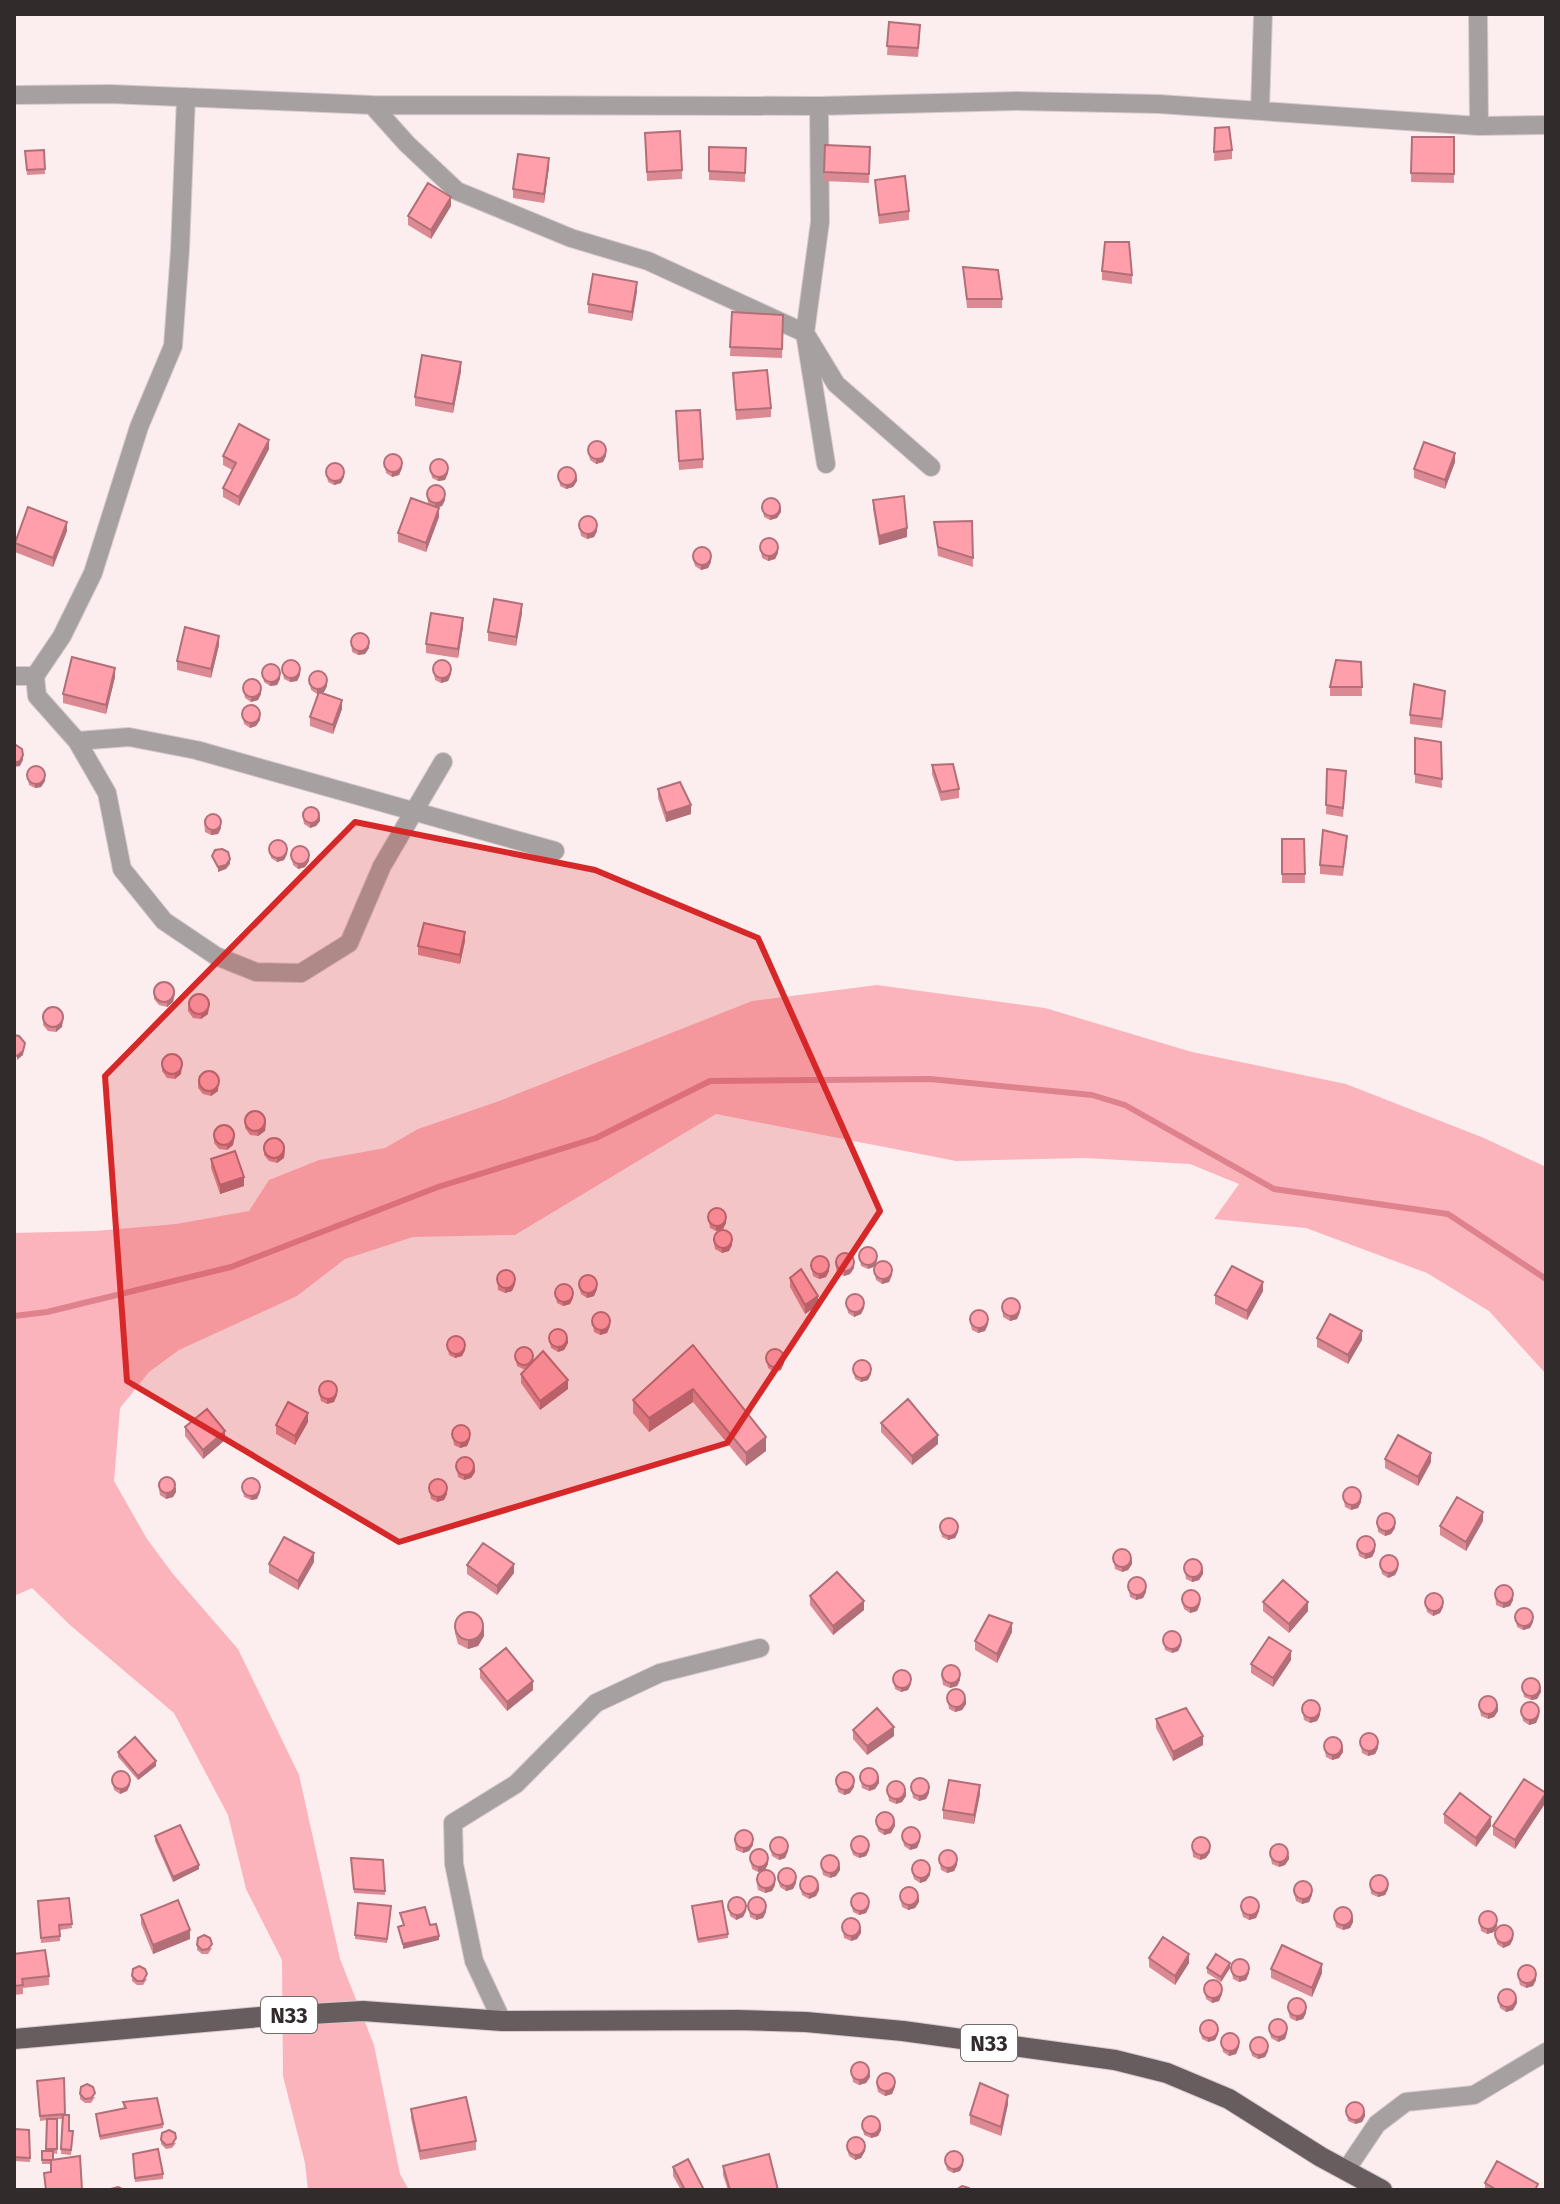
<svg xmlns="http://www.w3.org/2000/svg" width="1560" height="2204" font-family="'Fira Sans',sans-serif">
<rect width="100%" height="100%" fill="#fcedef"/>
<path fill="#fcb4bc" d="M877,985l168,23 147,44 154,32 138,54 62,29v207l-57,-63 -62,-38 -121,-45 -92,-9 25,-35 -49,-20 -104,-6 -130,3 -240,-47 -201,121 -102,2 -68,22 -48,37 -118,54 -30,22 -29,36 -6,73 33,58 26,35 65,75 61,126 41,184 34,86 26,129 9,16h-101l-3,-27 -22,-87 -1,-116 -36,-71 -18,-74 -54,-102 -104,-88 -38,-37 -18,8v-363l81,-2 81,-7 73,-13 20,-31 50,-20 66,-12 33,-19 84,-29 250,-99z"/>
<g fill="none" stroke-linecap="round" stroke-linejoin="round">
<path stroke="#de828e" stroke-width="6" d="M14,1316l33,-4 184,-45 207,-80 158,-49 114,-57 220,-2 162,16 33,10 149,84 174,25 98,65"/>
<g stroke="#d7cacc" stroke-width="20">
<path id="minor" d="M1478,14l1,112
M14,95l96,-1 262,11 447,1 197,-5 143,3 320,22 67,-1
M186,97l-6,153 -7,96 -34,81 -46,146 -31,63 -27,40 2,20 40,45 30,52 15,76 42,52 52,35 40,16 45,1 48,-30 33,-77 61,-104
M372,105l35,39 50,47 114,47 77,23 157,72 31,51 95,83
M819,106l1,116 -15,111 21,131
M1260,110l3,-96
M14,676h21
M77,741l52,-4 67,13 359,101
M502,2021l-28,-60 -20,-97 -1,-41 63,-39 80,-81 64,-30 100,-25
M1346,2170l31,-46 29,-22 68,-7 72,-43"/>
</g>
<g stroke="#d7cacc" stroke-width="22">
<path id="primary" d="M14,2039l246,-22 103,-6 139,10 236,-1 68,2 97,9 212,29 52,13 62,26 92,58 61,33"/>
</g>
<use href="#minor" stroke="#a6a0a0" stroke-width="18"/>
<use href="#primary" stroke="#685d5e" stroke-width="20"/>
</g>
<path fill="#db8993" d="M889,22l31,12 -2,23 -31,-2z
M1215,128l17,22v9l-18,2z
M645,133l37,37v9l-35,2z
M1412,137h42v46l-43,-1z
M825,145l45,2 -1,36 -45,-2z
M709,147l37,1 -1,34 -36,-2z
M44,150l1,24 -18,1 -2,-24z
M549,167l-5,36 -31,-5v-9z
M875,180l34,31v9l-30,4z
M451,206l-20,33 -23,-14v-9z
M963,267l39,32v9h-35z
M1102,271l30,4v9l-30,-4z
M637,291l-5,30 -44,-8v-9z
M732,312l51,3 -1,43 -52,-2z
M461,371l-8,42 -38,-7v-9z
M733,373l38,35v9l-35,3z
M676,420l27,39v9l-24,2z
M269,449l-30,57 -16,-9v-9l9,-18 -9,-5v-9z
M588,449l18,7 -3,6 -7,2 -6,-4z
M384,462l18,6 -3,7 -7,2 -6,-4z
M1455,462l-10,27 -31,-11v-9z
M430,467l18,6 -3,7 -7,1 -6,-3z
M326,471l18,6 -3,6 -7,2 -6,-3z
M558,475l19,6 -4,6 -7,2 -6,-3z
M427,493l18,7 -3,6 -5,1 2,10 -13,35 -28,-10v-9l30,-29z
M873,500l34,37 -28,8 -6,-36z
M762,506l19,6 -4,6 -7,2 -6,-3z
M972,521l1,46 -35,-11 -4,-34z
M579,524l18,7 -3,6 -7,2 -6,-3z
M67,531l-14,36 -38,-15v-9z
M760,546l18,7 -3,6 -7,2 -6,-3z
M692,555l19,7 -3,6 -7,2 -6,-4z
M522,613l-6,33 -28,-5v-9z
M463,627l-5,31 -32,-5v-9z
M351,641l18,7 -4,6 -7,1 -6,-3z
M219,645l-8,33 -34,-8v-9z
M1361,662l1,34h-32v-9z
M282,667l18,8 -3,6 -7,1 -6,-3z
M433,668l18,6 -3,7 -7,2 -6,-3z
M262,671l18,8 -3,6 -7,1 -6,-4z
M115,677l-9,37 -43,-11v-9z
M309,679l18,7 -3,6 -4,1 22,16 -9,25 -23,-8v-9l9,-24 -2,1 -6,-4z
M243,687l18,7 -3,6 -7,2 -6,-4z
M1445,700l-3,28 -32,-4v-9z
M242,713l18,7 -4,6 -6,2 -6,-4z
M1415,738l26,4 1,46 -27,-5z
M932,765l27,24v9l-18,3 -9,-27z
M1327,769l19,11 -3,37 -17,-3z
M27,773l18,8 -4,6 -6,1 -6,-3z
M658,789l33,25 -25,8 -8,-24z
M302,813l18,8 -4,5 -6,2 -6,-4z
M204,820l17,8 -3,6 -7,1 -6,-3z
M1282,839h22l1,44h-23z
M1347,845l-4,31 -23,-2v-9z
M269,847l18,7 -3,6 -7,2 -6,-4z
M291,854l18,7 -4,6 -7,2 -5,-4z
M465,941l-5,23 -42,-9v-9z
M175,994l-2,8 -6,5 -8,-2 -5,-6v-4z
M209,1006l-1,8 -7,5 -8,-1 -5,-7v-4z
M44,1012l19,8 -1,7 -6,5 -8,-1 -5,-6z
M163,1059l19,7 -1,8 -6,5 -8,-1 -5,-7z
M199,1075l19,16 -7,5 -8,-2 -5,-6z
M246,1115l20,8 -1,8 -7,5 -8,-1 -5,-7z
M235,1137l-2,8 -6,5 -8,-1 -5,-6v-5z
M264,1150h21l-1,8 -7,5 -8,-2 -5,-6z
M211,1159l33,27 -24,8 -9,-26z
M708,1216l18,7 -3,6 -7,2 -6,-3z
M713,1238l19,7 -3,6 -7,2 -7,-4z
M859,1254l18,7 -9,8 -7,-3z
M835,1262l19,6 -4,6 -6,2 -7,-3z
M811,1265l18,6 -3,6 -7,2 -6,-3z
M874,1269l18,6 -3,7 -7,2 -6,-4z
M497,1278l18,6 -3,7 -7,2 -7,-3z
M790,1278l28,27 -13,9 -15,-27z
M578,1283l19,6 -3,7 -7,2 -6,-4z
M1263,1291l-16,29 -32,-16v-9z
M555,1292l18,6 -3,6 -7,2 -6,-3z
M846,1302l18,6 -3,6 -7,3 -6,-4z
M1002,1306l18,6 -3,7 -7,2 -7,-4z
M969,1318l19,6 -3,7 -7,2 -6,-3z
M592,1320l18,6 -3,7 -7,2 -6,-3z
M549,1337l19,6 -4,7 -6,2 -7,-4z
M1317,1338l45,2 -14,24 -31,-17z
M447,1344l18,6 -3,6 -7,2 -6,-3z
M693,1345l73,106 -20,15 -53,-64 -44,30 -16,-19v-13z
M515,1355l19,6 34,28 -28,21 -19,-27v-9l5,-5h-3l-6,-3z
M766,1357l18,6 -3,7 -7,2 -6,-4z
M853,1368l18,6 -3,6 -7,2 -6,-3z
M318,1389l19,6 -3,7 -7,2 -6,-3z
M308,1422l-13,23 -19,-11v-9z
M881,1423l57,21 -26,21 -31,-33z
M185,1427l40,13 -22,19 -18,-23z
M452,1433l18,6 -3,7 -7,2 -6,-3z
M1385,1459l46,3 -13,24 -33,-18z
M456,1465l19,7 -4,6 -7,2 -6,-3z
M158,1484l18,8 -3,5 -7,2 -6,-4z
M242,1486l18,6 -3,7 -6,1 -7,-3z
M429,1488l18,6 -3,6 -7,2 -6,-3z
M1343,1496l18,6 -3,6 -7,2 -6,-3z
M1377,1521l18,7 -4,6 -6,2 -7,-4z
M1483,1521l-17,30 -26,-16v-9z
M940,1526l18,6 -3,6 -7,2 -6,-3z
M1357,1545l18,6 -3,6 -7,2 -6,-3z
M1113,1557l19,7 -4,6 -6,2 -7,-3z
M314,1562l-16,28 -29,-17v-9z
M1380,1563l18,6 -3,6 -7,3 -6,-4z
M467,1565l47,8 -17,22 -30,-21z
M1184,1567l19,7 -4,6 -7,2 -6,-3z
M1128,1585l18,7 -3,6 -7,2 -6,-3z
M1495,1593l18,7 -3,6 -7,2 -7,-3z
M810,1596l54,14 -31,25 -23,-30z
M1181,1598l19,6 -3,7 -7,2 -6,-4z
M1425,1601l18,6 -3,6 -7,3 -6,-4z
M1263,1602l45,9 -19,22 -26,-22z
M1515,1615l18,7 -3,6 -7,2 -6,-3z
M455,1624l29,12 -6,10 -10,3 -10,-5 -3,-11z
M1012,1632l-15,31 -22,-13v-9z
M1163,1639l18,6 -3,6 -6,2 -7,-3z
M1291,1660l-18,27 -22,-14v-9z
M480,1669l53,21 -26,21 -27,-33z
M941,1673l19,7 -3,6 -7,2 -7,-3z
M893,1678l18,6 -3,6 -7,2 -6,-3z
M1522,1686l19,6 -4,7 -6,1 -7,-3z
M947,1697l19,7 -4,6 -7,2 -6,-3z
M1479,1705l19,6 -4,6 -6,2 -7,-3z
M1302,1708l18,7 -3,6 -7,2 -6,-3z
M1521,1710l18,6 -3,7 -7,2 -6,-4z
M1156,1719l47,26 -30,16 -17,-33z
M853,1730l41,6 -27,19 -14,-16z
M1360,1741l18,7 -3,6 -7,2 -6,-3z
M1324,1746l19,6 -4,6 -7,2 -6,-3z
M118,1752l38,14 -18,14 -20,-23z
M860,1776l19,7 -4,6 -6,2 -7,-3z
M112,1779l18,6 -3,6 -7,3 -6,-4z
M836,1780l18,7 -4,6 -6,2 -6,-3z
M911,1786l18,7 -3,6 -7,2 -6,-3z
M887,1789l19,7 -4,6 -6,2 -7,-3z
M980,1794l-6,30 -31,-5v-9z
M1546,1802l-31,47 -22,-14v-9z
M1444,1814l47,12 -15,21 -32,-24z
M876,1820l19,6 -4,7 -7,2 -6,-4z
M902,1835l18,6 -3,7 -7,2 -6,-4z
M155,1836l44,33 -26,13 -18,-41z
M734,1838l19,7 -4,6 -6,2 -7,-3z
M850,1844l19,6 -3,6 -7,2 -6,-3z
M770,1845l18,6 -3,7 -6,2 -7,-4z
M1192,1845l18,7 -4,6 -6,2 -7,-3z
M1270,1853l19,6 -4,6 -6,2 -7,-3z
M750,1857l18,7 -3,6 -7,2 -6,-3z
M351,1858l32,2 2,35 -31,-2z
M939,1858l18,7 -3,6 -7,2 -6,-3z
M821,1864l19,6 -4,6 -6,2 -7,-3z
M911,1868l19,7 -4,6 -6,2 -6,-4z
M777,1876l19,7 -3,6 -7,2 -6,-4z
M756,1878l19,7 -3,6 -7,2 -7,-3z
M1370,1883l18,6 -3,6 -7,2 -7,-3z
M800,1884l19,6 -3,6 -7,3 -7,-4z
M1293,1889l19,6 -3,7 -7,2 -6,-3z
M900,1896l19,6 -4,6 -7,2 -6,-3z
M69,1898l3,30 -12,2v11l-19,2 -3,-42z
M851,1901l18,6 -3,6 -7,2 -6,-3z
M728,1905l18,6 -3,6 -7,3 -6,-4z
M748,1905l18,7 -3,6 -7,2 -6,-3z
M1240,1905l19,6 -3,7 -7,2 -6,-3z
M692,1906l36,28v4l-30,5z
M391,1911l-4,32 -32,-4v-4z
M141,1915l49,24 -37,15 -12,-30z
M1334,1916l19,6 -3,6 -7,2 -7,-3z
M1479,1919l18,7 -3,6 -7,2 -6,-3z
M842,1926l19,7 -4,6 -6,2 -7,-3z
M1495,1933l18,6 -3,6 -7,3 -6,-4z
M197,1945l15,3 -4,6h-6l-5,-4z
M14,1954l35,22v9l-26,3v6l-9,1z
M1149,1958l40,5 -14,22 -26,-18z
M1231,1967l18,6 -3,7 -7,2 -6,-3z
M1207,1968h23l-9,14 -14,-9z
M1271,1969l51,4 -10,24 -41,-19z
M1517,1973l19,7 -3,6 -7,2 -6,-3z
M132,1976l15,3 -4,6h-6l-5,-4z
M1204,1988l18,6 -3,7 -7,2 -6,-4z
M1498,1997l19,6 -4,7 -7,2 -6,-4z
M1287,2006l19,7 -3,6 -7,2 -6,-3z
M1269,2027l18,6 -2,6 -7,3 -7,-4z
M1200,2028l18,6 -3,6 -7,2 -6,-3z
M1221,2041l18,6 -3,7 -7,2 -6,-4z
M1250,2045l18,6 -3,6 -7,2 -6,-3z
M851,2070l19,7 -4,6 -7,2 -6,-3z
M37,2081l28,34 4,16h4l-2,24 -10,-1 1,-35h-5v35l-4,-1 -2,19v-8h-9v-13h4l1,-31 -7,1z
M876,2081l19,6 -3,7 -7,2 -7,-4z
M80,2094l15,3 -4,6h-6l-5,-4z
M123,2102l40,22v4l-63,12 -4,-26 28,-5z
M1008,2104l-7,32 -31,-12v-9z
M411,2109l65,32v9l-56,10 -9,-42z
M1346,2110l19,6 -3,6 -7,2 -7,-3z
M862,2124l19,6 -3,6 -7,2 -7,-3z
M14,2129l15,1 1,32 -16,-1z
M161,2140l15,3 -4,5 -6,1 -5,-5z
M846,2145l19,6 -4,7 -6,2 -6,-4z
M133,2154l30,20v5l-28,3z
M945,2159l18,6 -3,6 -7,2 -6,-3z
M723,2166l55,24h-50l-5,-15z
M673,2167l31,23h-23l-8,-14z
M1485,2183l53,7h-53z"/>
<path fill="#b26f78" d="M549,158v9l-5,36v-9z
M451,197v9l-20,33v-9z
M637,282v9l-5,30v-9z
M461,362v9l-8,42v-9z
M269,440v9l-30,57v-9z
M606,451v5l-3,6 -7,2v-4z
M1455,453v9l-10,27v-9z
M402,464v4l-3,7 -7,2v-4z
M448,469v4l-3,7 -7,1v-4z
M344,473v4l-3,6 -7,2v-4z
M577,477v4l-4,6 -7,2v-4z
M445,495v5l-3,6 -7,2v-5z
M781,507v5l-4,6 -7,2v-4z
M439,508v9l-13,35v-9z
M67,522v9l-14,36v-9z
M597,526v5l-3,6 -7,2v-5z
M907,528v9l-28,8v-9z
M778,548v5l-3,6 -7,2v-4z
M711,557v5l-3,6 -7,2v-5z
M522,604v9l-6,33v-9z
M463,618v9l-5,31v-9z
M219,636v9l-8,33v-9z
M369,643v5l-4,6 -7,1v-4z
M115,668v9l-9,37v-9z
M300,670v5l-3,6 -7,1v-4z
M451,670v4l-3,7 -7,2v-4z
M280,674v5l-3,6 -7,1v-4z
M327,681v5l-3,6 -7,2v-5z
M261,690v4l-3,6 -7,2v-5z
M342,700v9l-9,25v-9z
M260,716v4l-4,6 -6,2v-5z
M23,755v5l-3,6 -6,1v-4z
M45,776v5l-4,6 -6,1v-4z
M691,805v9l-25,8v-9z
M320,816v5l-4,5 -6,2v-5z
M221,823v5l-3,6 -7,1v-4z
M287,850v4l-3,6 -7,2v-4z
M309,857v4l-4,6 -7,2v-5z
M230,859v5l-4,5 -8,3v-5z
M465,932v9l-5,23v-9z
M175,989l-2,13 -6,5v-5z
M209,1002l-1,12 -7,5v-4z
M63,1015l-1,12 -6,5v-4z
M25,1043l-2,12 -6,5v-4z
M182,1061l-1,13 -6,5v-4z
M219,1078l-1,13 -7,5v-5z
M266,1118l-1,13 -7,5v-5z
M235,1133l-2,12 -6,5v-4z
M285,1145l-1,13 -7,5v-5z
M244,1177v9l-24,8v-9z
M726,1218v5l-3,6 -7,2v-4z
M732,1240v5l-3,6 -7,2v-5z
M877,1256v5l-3,6 -6,2v-4z
M854,1263v5l-4,6 -6,2v-4z
M829,1266v5l-3,6 -7,2v-4z
M892,1271v4l-3,7 -7,2v-5z
M515,1280v4l-3,7 -7,2v-5z
M1263,1282v9l-16,29v-9z
M597,1285v4l-3,7 -7,2v-5z
M573,1293v5l-3,6 -7,2v-4z
M818,1296v9l-13,9v-9z
M864,1304v4l-3,6 -7,3v-5z
M1020,1308v4l-3,7 -7,2v-5z
M988,1320v4l-3,7 -7,2v-5z
M610,1322v4l-3,7 -7,2v-5z
M1362,1331v9l-14,24v-9z
M568,1339v4l-4,7 -6,2v-5z
M465,1346v4l-3,6 -7,2v-4z
M784,1359v4l-3,7 -7,2v-5z
M871,1370v4l-3,6 -7,2v-4z
M568,1380v9l-28,21v-9z
M693,1389v13l-44,30v-14z
M337,1391v4l-3,7 -7,2v-5z
M308,1413v9l-13,23v-9z
M225,1431v9l-22,19v-9z
M470,1435v4l-3,7 -7,2v-4z
M938,1435v9l-26,21v-9z
M766,1437v14l-20,15v-13z
M1431,1453v9l-13,24v-9z
M475,1467v5l-4,6 -7,2v-4z
M176,1487v5l-3,5 -7,2v-5z
M260,1488v4l-3,7 -6,1v-4z
M447,1490v4l-3,6 -7,2v-4z
M1361,1497v5l-3,6 -7,2v-4z
M1483,1512v9l-17,30v-9z
M1395,1523v5l-4,6 -6,2v-5z
M958,1528v4l-3,6 -7,2v-4z
M1375,1546v5l-3,6 -7,2v-5z
M314,1553v9l-16,28v-9z
M1132,1559v5l-4,6 -6,2v-5z
M514,1564v9l-17,22v-9z
M1398,1565v4l-3,6 -7,3v-5z
M1203,1569v5l-4,6 -7,2v-4z
M1146,1587v5l-3,6 -7,2v-5z
M1513,1595v5l-3,6 -7,2v-4z
M1200,1600v4l-3,7 -7,2v-5z
M864,1601v9l-31,25v-9z
M1308,1602v9l-19,22v-9z
M1443,1603v4l-3,6 -7,3v-5z
M1533,1617v5l-3,6 -7,2v-4z
M1012,1623v9l-15,31v-9z
M484,1627v9l-6,10 -10,3v-9z
M1181,1640v5l-3,6 -6,2v-4z
M1291,1651v9l-18,27v-9z
M960,1675v5l-3,6 -7,2v-5z
M911,1680v4l-3,6 -7,2v-4z
M533,1681v9l-26,21v-9z
M1541,1688v4l-4,7 -6,1v-4z
M966,1699v5l-4,6 -7,2v-4z
M1498,1706v5l-4,6 -6,2v-4z
M1320,1710v5l-3,6 -7,2v-4z
M1539,1712v4l-3,7 -7,2v-5z
M894,1727v9l-27,19v-9z
M1203,1736v9l-30,16v-9z
M1378,1743v5l-3,6 -7,2v-4z
M1343,1747v5l-4,6 -7,2v-5z
M156,1761v5l-18,14v-4z
M879,1778v5l-4,6 -6,2v-4z
M130,1781v4l-3,6 -7,3v-5z
M854,1782v5l-4,6 -6,2v-4z
M980,1785v9l-6,30v-9z
M929,1788v5l-3,6 -7,2v-5z
M906,1791v5l-4,6 -6,2v-5z
M1546,1793v9l-31,47v-9z
M1491,1817v9l-15,21v-9z
M895,1822v4l-4,7 -7,2v-5z
M920,1837v4l-3,7 -7,2v-5z
M753,1840v5l-4,6 -6,2v-5z
M869,1846v4l-3,6 -7,2v-4z
M788,1847v4l-3,7 -6,2v-5z
M1210,1847v5l-4,6 -6,2v-5z
M1289,1855v4l-4,6 -6,2v-4z
M768,1859v5l-3,6 -7,2v-4z
M957,1860v5l-3,6 -7,2v-5z
M199,1865v4l-26,13v-5z
M840,1865v5l-4,6 -6,2v-4z
M930,1870v5l-4,6 -6,2v-5z
M796,1878v5l-3,6 -7,2v-5z
M775,1880v5l-3,6 -7,2v-4z
M1388,1885v4l-3,6 -7,2v-4z
M819,1886v4l-3,6 -7,3v-5z
M1312,1891v4l-3,7 -7,2v-4z
M919,1897v5l-4,6 -7,2v-5z
M869,1903v4l-3,6 -7,2v-4z
M746,1907v4l-3,6 -7,3v-5z
M766,1907v5l-3,6 -7,2v-5z
M1259,1907v4l-3,7 -7,2v-5z
M1353,1917v5l-3,6 -7,2v-4z
M1497,1921v5l-3,6 -7,2v-4z
M861,1928v5l-4,6 -6,2v-5z
M190,1930v9l-37,15v-9z
M1513,1935v4l-3,6 -7,3v-5z
M439,1936v4l-36,9v-5z
M1189,1954v9l-14,22v-9z
M1230,1963v5l-9,14v-5z
M1322,1964v9l-10,24v-9z
M1249,1969v4l-3,7 -7,2v-5z
M1536,1975v5l-3,6 -7,2v-5z
M1222,1990v4l-3,7 -7,2v-5z
M1517,1999v4l-4,7 -7,2v-5z
M1306,2008v5l-3,6 -7,2v-5z
M1218,2029v5l-3,6 -7,2v-4z
M1287,2029v4l-2,6 -7,3v-5z
M1239,2043v4l-3,7 -7,2v-5z
M1268,2047v4l-3,6 -7,2v-4z
M870,2072v5l-4,6 -7,2v-4z
M895,2083v4l-3,7 -7,2v-5z
M1008,2095v9l-7,32v-9z
M1365,2112v4l-3,6 -7,2v-4z
M881,2125v5l-3,6 -7,2v-4z
M865,2147v4l-4,7 -6,2v-5z
M963,2160v5l-3,6 -7,2v-4z"/>
<path fill="#ff9fab" stroke="#b26f78" stroke-width="2" d="M889,22l31,3 -2,23 -31,-2z
M1229,127l3,23 -18,2 1,-24z
M680,131l2,39 -35,2 -2,-39z
M1412,137h42v37l-43,-1z
M825,145l45,2 -1,27 -45,-2z
M709,147l37,1 -1,25 -36,-2z
M44,150l1,19 -18,1 -2,-19z
M518,154l31,4 -5,36 -31,-5z
M905,176l4,35 -30,4 -4,-35z
M428,183l23,14 -20,33 -23,-14z
M1105,242h24l3,33 -30,-4z
M963,267l35,3 4,29h-35z
M593,274l44,8 -5,30 -44,-8z
M732,312l51,3 -1,34 -52,-2z
M422,355l39,7 -8,42 -38,-7z
M767,370l4,38 -35,2 -3,-37z
M700,410l3,49 -24,2 -3,-50z
M239,424l30,16 -30,57 -16,-9 13,-25 -13,-7z
M588 450a9 9 0 1 1 18 0a9 9 0 1 1-18 0Z
M1424,442l31,11 -10,27 -31,-11z
M384 463a9 9 0 1 1 18 0a9 9 0 1 1-18 0Z
M430 468a9 9 0 1 1 18 0a9 9 0 1 1-18 0Z
M326 472a9 9 0 1 1 18 0a9 9 0 1 1-18 0Z
M558 476a9 9 0 1 1 18 0a9 9 0 1 1-18 0Z
M427 494a9 9 0 1 1 18 0a9 9 0 1 1-18 0Z
M904,496l3,32 -28,8 -6,-36z
M411,498l28,10 -13,35 -28,-10z
M762 507a9 9 0 1 1 18 0a9 9 0 1 1-18 0Z
M28,507l39,15 -14,36 -38,-15z
M579 525a9 9 0 1 1 18 0a9 9 0 1 1-18 0Z
M972,521l1,37 -35,-11 -4,-25z
M760 547a9 9 0 1 1 18 0a9 9 0 1 1-18 0Z
M693 556a9 9 0 1 1 18 0a9 9 0 1 1-18 0Z
M494,599l28,5 -6,33 -28,-5z
M431,613l32,5 -5,31 -32,-5z
M185,627l34,9 -8,33 -34,-8z
M351 642a9 9 0 1 1 18 0a9 9 0 1 1-18 0Z
M72,657l43,11 -9,37 -43,-11z
M1336,660l25,2 1,25h-32z
M433 669a9 9 0 1 1 18 0a9 9 0 1 1-18 0Z
M282 669a9 9 0 1 1 18 0a9 9 0 1 1-18 0Z
M262 673a9 9 0 1 1 18 0a9 9 0 1 1-18 0Z
M309 680a9 9 0 1 1 18 0a9 9 0 1 1-18 0Z
M243 688a9 9 0 1 1 18 0a9 9 0 1 1-18 0Z
M1414,684l31,7 -3,28 -32,-4z
M319,692l23,8 -9,25 -23,-8z
M242 714a9 9 0 1 1 18 0a9 9 0 1 1-18 0Z
M1415,738l26,4 1,37 -27,-5z
M16,745l6,4 1,6 -3,6 -6,2v-17z
M953,764l6,25 -18,3 -9,-27z
M27 775a9 9 0 1 1 18 0a9 9 0 1 1-18 0Z
M1327,769l19,2 -3,37 -17,-3z
M680,782l11,23 -25,8 -8,-24z
M303 815a8 8 0 1 1 16 0a8 8 0 1 1-16 0Z
M205 822a8 8 0 1 1 16 0a8 8 0 1 1-16 0Z
M1323,830l24,6 -4,31 -23,-2z
M1282,839h22l1,35h-23z
M269 849a9 9 0 1 1 18 0a9 9 0 1 1-18 0Z
M291 855a9 9 0 1 1 18 0a9 9 0 1 1-18 0Z
M222,849l6,3 2,7 -4,6 -8,2 -6,-11 3,-6z
M424,923l41,9 -5,23 -42,-9z
M154 992a10 10 0 1 1 20 0a10 10 0 1 1-20 0Z
M189 1004a10 10 0 1 1 20 0a10 10 0 1 1-20 0Z
M43 1017a10 10 0 1 1 20 0a10 10 0 1 1-20 0Z
M14,1035l5,1 6,7 -2,8 -6,5 -3,-1z
M162 1064a10 10 0 1 1 20 0a10 10 0 1 1-20 0Z
M199 1081a10 10 0 1 1 20 0a10 10 0 1 1-20 0Z
M245 1121a10 10 0 1 1 20 0a10 10 0 1 1-20 0Z
M214 1135a10 10 0 1 1 20 0a10 10 0 1 1-20 0Z
M264 1148a10 10 0 1 1 20 0a10 10 0 1 1-20 0Z
M235,1151l9,26 -24,8 -9,-26z
M708 1217a9 9 0 1 1 18 0a9 9 0 1 1-18 0Z
M714 1239a9 9 0 1 1 18 0a9 9 0 1 1-18 0Z
M859 1256a9 9 0 1 1 18 0a9 9 0 1 1-18 0Z
M836 1262a9 9 0 1 1 18 0a9 9 0 1 1-18 0Z
M811 1265a9 9 0 1 1 18 0a9 9 0 1 1-18 0Z
M874 1270a9 9 0 1 1 18 0a9 9 0 1 1-18 0Z
M1232,1266l31,16 -16,29 -32,-16z
M801,1269l17,27 -13,9 -15,-27z
M497 1279a9 9 0 1 1 18 0a9 9 0 1 1-18 0Z
M579 1284a9 9 0 1 1 18 0a9 9 0 1 1-18 0Z
M555 1293a9 9 0 1 1 18 0a9 9 0 1 1-18 0Z
M846 1303a9 9 0 1 1 18 0a9 9 0 1 1-18 0Z
M1002 1307a9 9 0 1 1 18 0a9 9 0 1 1-18 0Z
M970 1319a9 9 0 1 1 18 0a9 9 0 1 1-18 0Z
M592 1321a9 9 0 1 1 18 0a9 9 0 1 1-18 0Z
M1330,1314l32,17 -14,24 -31,-17z
M549 1338a9 9 0 1 1 18 0a9 9 0 1 1-18 0Z
M447 1345a9 9 0 1 1 18 0a9 9 0 1 1-18 0Z
M693,1345l73,92 -20,16 -53,-64 -44,29 -16,-18z
M515 1356a9 9 0 1 1 18 0a9 9 0 1 1-18 0Z
M766 1358a9 9 0 1 1 18 0a9 9 0 1 1-18 0Z
M543,1351l25,29 -28,21 -19,-27z
M853 1369a9 9 0 1 1 18 0a9 9 0 1 1-18 0Z
M319 1390a9 9 0 1 1 18 0a9 9 0 1 1-18 0Z
M908,1399l30,36 -26,21 -31,-33z
M288,1402l20,11 -13,23 -19,-11z
M207,1409l18,22 -22,19 -18,-23z
M452 1434a9 9 0 1 1 18 0a9 9 0 1 1-18 0Z
M1398,1435l33,18 -13,24 -33,-18z
M456 1466a9 9 0 1 1 18 0a9 9 0 1 1-18 0Z
M159 1485a8 8 0 1 1 16 0a8 8 0 1 1-16 0Z
M242 1487a9 9 0 1 1 18 0a9 9 0 1 1-18 0Z
M429 1488a9 9 0 1 1 18 0a9 9 0 1 1-18 0Z
M1343 1496a9 9 0 1 1 18 0a9 9 0 1 1-18 0Z
M1457,1497l26,15 -17,30 -26,-16z
M1377 1522a9 9 0 1 1 18 0a9 9 0 1 1-18 0Z
M940 1527a9 9 0 1 1 18 0a9 9 0 1 1-18 0Z
M1357 1545a9 9 0 1 1 18 0a9 9 0 1 1-18 0Z
M284,1537l30,16 -16,28 -29,-17z
M483,1543l31,21 -17,22 -30,-21z
M1113 1558a9 9 0 1 1 18 0a9 9 0 1 1-18 0Z
M1380 1564a9 9 0 1 1 18 0a9 9 0 1 1-18 0Z
M1184 1568a9 9 0 1 1 18 0a9 9 0 1 1-18 0Z
M837,1572l27,29 -31,25 -23,-30z
M1128 1586a9 9 0 1 1 18 0a9 9 0 1 1-18 0Z
M1283,1580l25,22 -19,22 -26,-22z
M1495 1594a9 9 0 1 1 18 0a9 9 0 1 1-18 0Z
M1182 1599a9 9 0 1 1 18 0a9 9 0 1 1-18 0Z
M1425 1602a9 9 0 1 1 18 0a9 9 0 1 1-18 0Z
M1515 1617a9 9 0 1 1 18 0a9 9 0 1 1-18 0Z
M455 1626a14 14 0 1 1 28 0a14 14 0 1 1-28 0Z
M989,1615l23,8 -15,31 -22,-13z
M1163 1640a9 9 0 1 1 18 0a9 9 0 1 1-18 0Z
M1269,1637l22,14 -18,27 -22,-14z
M506,1648l27,33 -26,21 -27,-33z
M942 1674a9 9 0 1 1 18 0a9 9 0 1 1-18 0Z
M893 1679a9 9 0 1 1 18 0a9 9 0 1 1-18 0Z
M1522 1687a9 9 0 1 1 18 0a9 9 0 1 1-18 0Z
M947 1698a9 9 0 1 1 18 0a9 9 0 1 1-18 0Z
M1479 1705a9 9 0 1 1 18 0a9 9 0 1 1-18 0Z
M1302 1709a9 9 0 1 1 18 0a9 9 0 1 1-18 0Z
M1521 1711a9 9 0 1 1 18 0a9 9 0 1 1-18 0Z
M877,1708l17,19 -27,19 -14,-16z
M1186,1708l17,28 -30,16 -17,-33z
M1360 1742a9 9 0 1 1 18 0a9 9 0 1 1-18 0Z
M135,1737l21,24 -18,15 -20,-24z
M1324 1746a9 9 0 1 1 18 0a9 9 0 1 1-18 0Z
M860 1777a9 9 0 1 1 18 0a9 9 0 1 1-18 0Z
M112 1780a9 9 0 1 1 18 0a9 9 0 1 1-18 0Z
M836 1781a9 9 0 1 1 18 0a9 9 0 1 1-18 0Z
M911 1787a9 9 0 1 1 18 0a9 9 0 1 1-18 0Z
M1524,1779l22,14 -31,47 -22,-14z
M949,1780l31,5 -6,30 -31,-5z
M887 1790a9 9 0 1 1 18 0a9 9 0 1 1-18 0Z
M1460,1793l31,24 -15,21 -32,-24z
M876 1821a9 9 0 1 1 18 0a9 9 0 1 1-18 0Z
M180,1825l19,40 -26,12 -18,-41z
M902 1836a9 9 0 1 1 18 0a9 9 0 1 1-18 0Z
M735 1839a9 9 0 1 1 18 0a9 9 0 1 1-18 0Z
M851 1845a9 9 0 1 1 18 0a9 9 0 1 1-18 0Z
M1192 1846a9 9 0 1 1 18 0a9 9 0 1 1-18 0Z
M770 1846a9 9 0 1 1 18 0a9 9 0 1 1-18 0Z
M1270 1853a9 9 0 1 1 18 0a9 9 0 1 1-18 0Z
M750 1858a9 9 0 1 1 18 0a9 9 0 1 1-18 0Z
M939 1859a9 9 0 1 1 18 0a9 9 0 1 1-18 0Z
M821 1864a9 9 0 1 1 18 0a9 9 0 1 1-18 0Z
M351,1858l32,2 2,31 -31,-2z
M912 1869a9 9 0 1 1 18 0a9 9 0 1 1-18 0Z
M778 1877a9 9 0 1 1 18 0a9 9 0 1 1-18 0Z
M757 1879a9 9 0 1 1 18 0a9 9 0 1 1-18 0Z
M1370 1884a9 9 0 1 1 18 0a9 9 0 1 1-18 0Z
M800 1885a9 9 0 1 1 18 0a9 9 0 1 1-18 0Z
M1294 1890a9 9 0 1 1 18 0a9 9 0 1 1-18 0Z
M900 1896a9 9 0 1 1 18 0a9 9 0 1 1-18 0Z
M851 1902a9 9 0 1 1 18 0a9 9 0 1 1-18 0Z
M748 1906a9 9 0 1 1 18 0a9 9 0 1 1-18 0Z
M728 1906a9 9 0 1 1 18 0a9 9 0 1 1-18 0Z
M1241 1906a9 9 0 1 1 18 0a9 9 0 1 1-18 0Z
M69,1898l3,26 -13,1 1,11 -19,2 -3,-37z
M178,1900l12,30 -37,15 -12,-30z
M722,1901l6,33 -30,5 -6,-33z
M358,1903l33,3 -4,33 -32,-4z
M425,1907l5,18 6,-1 3,12 -36,8 -5,-17 6,-2 -4,-12z
M1334 1916a9 9 0 1 1 18 0a9 9 0 1 1-18 0Z
M1479 1920a9 9 0 1 1 18 0a9 9 0 1 1-18 0Z
M842 1927a9 9 0 1 1 18 0a9 9 0 1 1-18 0Z
M1495 1934a9 9 0 1 1 18 0a9 9 0 1 1-18 0Z
M204,1935l6,3 2,6 -4,5 -6,1 -5,-5 1,-7z
M1163,1937l26,17 -14,22 -26,-18z
M1282,1945l40,19 -10,24 -41,-19z
M45,1950l4,26 -27,3 1,6 -9,1v-32z
M1216,1954l14,9 -9,14 -14,-9z
M1231 1968a9 9 0 1 1 18 0a9 9 0 1 1-18 0Z
M1518 1974a9 9 0 1 1 18 0a9 9 0 1 1-18 0Z
M139,1966l6,3 2,5 -4,7h-6l-5,-5 1,-7z
M1204 1989a9 9 0 1 1 18 0a9 9 0 1 1-18 0Z
M1498 1998a9 9 0 1 1 18 0a9 9 0 1 1-18 0Z
M1288 2007a9 9 0 1 1 18 0a9 9 0 1 1-18 0Z
M1269 2028a9 9 0 1 1 18 0a9 9 0 1 1-18 0Z
M1200 2029a9 9 0 1 1 18 0a9 9 0 1 1-18 0Z
M1221 2042a9 9 0 1 1 18 0a9 9 0 1 1-18 0Z
M1250 2046a9 9 0 1 1 18 0a9 9 0 1 1-18 0Z
M851 2071a9 9 0 1 1 18 0a9 9 0 1 1-18 0Z
M877 2082a9 9 0 1 1 18 0a9 9 0 1 1-18 0Z
M64,2078l1,36 -25,2 -3,-35z
M980,2083l28,12 -7,32 -31,-12z
M87,2084l6,3 2,6 -4,5 -6,1 -5,-5 1,-7z
M466,2097l10,44 -56,10 -9,-42z
M157,2098l6,26 -63,12 -4,-22 30,-6 -3,-6z
M1346 2111a9 9 0 1 1 18 0a9 9 0 1 1-18 0Z
M63,2115h6v16h4l-2,19 -10,-1z
M862 2125a9 9 0 1 1 18 0a9 9 0 1 1-18 0Z
M47,2119h10v30h-11z
M14,2129l15,1 1,28 -16,-1z
M169,2130l6,3 1,5 -4,6 -6,1 -5,-5 1,-7z
M847 2146a9 9 0 1 1 18 0a9 9 0 1 1-18 0Z
M158,2149l5,25 -28,4 -2,-24z
M42,2151h11v9h-11z
M945 2160a9 9 0 1 1 18 0a9 9 0 1 1-18 0Z
M769,2154l9,36h-48l-7,-24z
M80,2156l2,34h-36l-2,-17 7,-1v-12z
M688,2159l16,31h-19l-12,-23z
M1497,2161l41,23 -3,6h-38l-12,-7z
M962,2186l7,2 1,2h-14z
M118,2187l6,3h-14l1,-1z"/>
<path fill="#d62828" fill-opacity="0.2" stroke="#d62828" stroke-width="6" stroke-linejoin="round" d="M355,822l240,48 163,68 122,273 -153,232 -328,99 -272,-161 -22,-305z"/>
<g text-anchor="middle" stroke-width="7" stroke-linejoin="round" paint-order="stroke">
<g fill="#fff" stroke="#6f6b6b" stroke-width="2">
<rect x="261" y="1997" width="56" height="36" rx="6"/>
<rect x="961" y="2025" width="56" height="36" rx="6"/>
</g>
<g font-size="22" font-weight="bold" fill="#312b2c">
<text x="289" y="2023">N33</text>
<text x="989" y="2051">N33</text>
</g>
</g>
<rect width="1560" height="2204" fill="none" stroke="#312b2c" stroke-width="32"/>
</svg>
